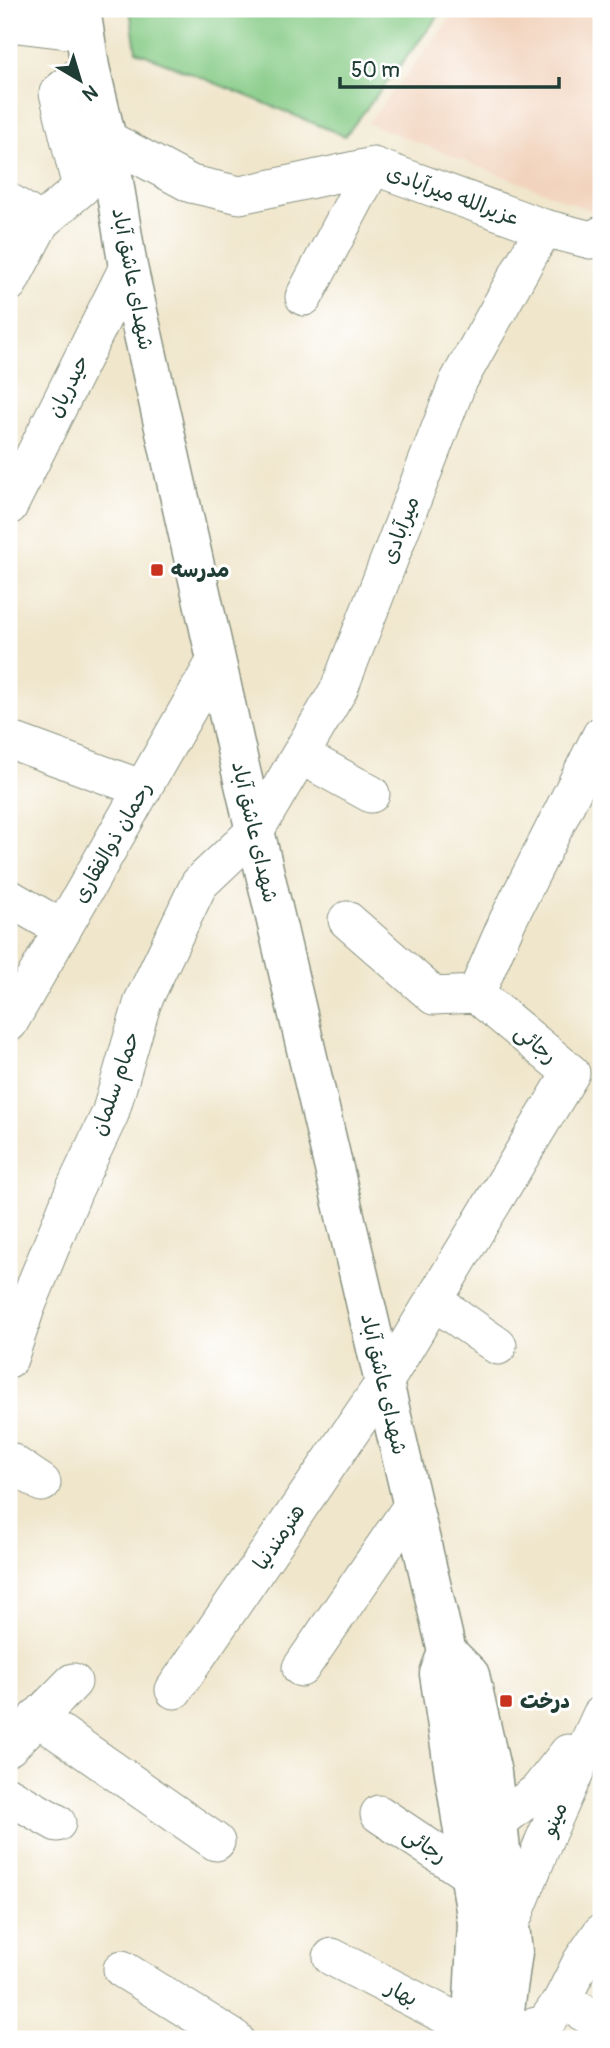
<svg xmlns="http://www.w3.org/2000/svg" width="610" height="2048" font-family="Pangolin,'Playpen Sans Arabic',sans-serif">
<rect width="100%" height="100%" fill="#fff"/>
<filter id="ink" filterUnits="userSpaceOnUse"><feTurbulence type="fractalNoise" baseFrequency=".0143" numOctaves="2"/><feDisplacementMap in="SourceGraphic" scale="14" xChannelSelector="R" yChannelSelector="G"/><feConvolveMatrix kernelMatrix="1 2 1 2 8 2 1 2 1" color-interpolation-filters="sRGB"/></filter>
<filter id="wash" filterUnits="userSpaceOnUse"><feTurbulence type="fractalNoise" baseFrequency=".00686" numOctaves="4" result="noise"/><feDisplacementMap in="SourceGraphic" scale="28" xChannelSelector="R" yChannelSelector="G"/><feGaussianBlur stdDeviation="1.57" result="paint"/><feColorMatrix in="noise" values="0 0 0 0 0 0 0 0 0 0 0 0 0 0 0 0 0 1.4 0 .05"/><feComposite in="paint" operator="in"/></filter>
<g filter="url(#wash)">
<rect width="100%" height="100%" fill="#f0e6cc"/>
<path fill="#f2d4be" d="M458,9h143v202l-4,2 -229,-90z"/>
<path fill="#86cb86" stroke="#52845d" stroke-width="2" d="M130,9h314l-99,127 -209,-85z"/>
</g>
<g filter="url(#ink)">
<g fill="none" stroke-linecap="round" stroke-linejoin="round">
<g stroke="#889280" stroke-width="39">
<path id="minor" d="M9,23l75,9
M107,139l84,45 49,11 133,-29 171,62 47,12 10,-5
M9,202l32,20
M9,283l32,-61 40,-34 -23,-95 32,-26
M304,297l69,-131
M9,506l119,-239
M18,743l125,46
M300,755l71,39
M9,898l54,31
M347,920l87,76 42,-2
M9,1023l207,-363
M434,1301l64,45
M9,1359l17,-51 48,-118 36,-76 33,-113 56,-117 56,-53 84,-142 119,-307 86,-154
M9,1461l33,22
M301,1668l111,-162
M174,1690l210,-307 187,-310 -95,-79 32,-74 93,-185
M37,1717l179,125
M9,1747l64,-65
M9,1796l48,27
M379,1814l91,61
M470,1824l28,-2 40,-31 30,-38
M499,1924l11,1 35,-87 56,-123
M332,1957l140,72
M122,1969l113,70
M562,2000l39,23
M502,2034l43,-10 17,-24 19,-38 20,-29"/>
</g>
<g stroke="#889280" stroke-width="41">
<path id="major" d="M81,9l9,58 17,72 21,128 113,504 206,881 23,23 22,98 21,179 -12,87
M447,1652l-8,22 38,249 -6,116"/>
</g>
<use href="#minor" stroke="#fff" stroke-width="37"/>
<use href="#major" stroke="#fff" stroke-width="38"/>
</g>
</g>
<g fill="#c8321e" stroke="#fff" stroke-width="2.5">
<rect x="150" y="563" width="14" height="14" rx="3.5"/>
<rect x="499" y="1694" width="14" height="14" rx="3.5"/>
</g>
<g text-anchor="middle" stroke-width="6" stroke-linejoin="round" paint-order="stroke">
<g font-size="21" fill="#1f3d34" stroke="#fff">
<text transform="translate(453 195) rotate(20)" y="7">عزیرالله میرآبادی</text>
<text transform="translate(133 279) rotate(79)" y="7">شهدای عاشق آباد</text>
<text transform="translate(68 386) rotate(-63)" y="7">حیدریان</text>
<text transform="translate(400 530) rotate(-69)" y="7">میرآبادی</text>
<text transform="translate(255 832) rotate(77)" y="7">شهدای عاشق آباد</text>
<text transform="translate(112 842) rotate(-60)" y="7">رحمان ذوالفقاری</text>
<text transform="translate(536 1044) rotate(40)" y="7">رجائی</text>
<text transform="translate(115 1084) rotate(-71)" y="7">حمام سلمان</text>
<text transform="translate(384 1384) rotate(77)" y="7">شهدای عاشق آباد</text>
<text transform="translate(279 1537) rotate(-56)" y="7">هنرمندنیا</text>
<text transform="translate(554 1819) rotate(-66)" y="7">مینو</text>
<text transform="translate(425 1845) rotate(34)" y="7">رجائی</text>
<text transform="translate(402 1993) rotate(27)" y="7">بهار</text>
</g>
<g font-size="21" font-weight="bold" fill="#1f3d34" stroke="#fff" text-anchor="start">
<text x="171" y="577">مدرسه</text>
<text x="520" y="1708">درخت</text>
</g>
</g>
<rect width="610" height="2048" fill="none" stroke="#fff" stroke-width="35"/>
<g transform="translate(80 80) rotate(142)" stroke="#ffffff" stroke-width="5" paint-order="stroke">
<path d="M0-5L12 26L0 18L-12 26Z" fill="#1f3d34"/>
<text y="-10" font-size="19" font-weight="bold" text-anchor="middle" fill="#1f3d34">N</text>
</g>
<path d="M340 77v10h219v-10" fill="none" stroke="#1f3d34" stroke-width="3.5"/>
<text x="351" y="77" font-size="21" fill="#1f3d34" stroke="#ffffff" stroke-width="5" paint-order="stroke">50 m</text>
</svg>
